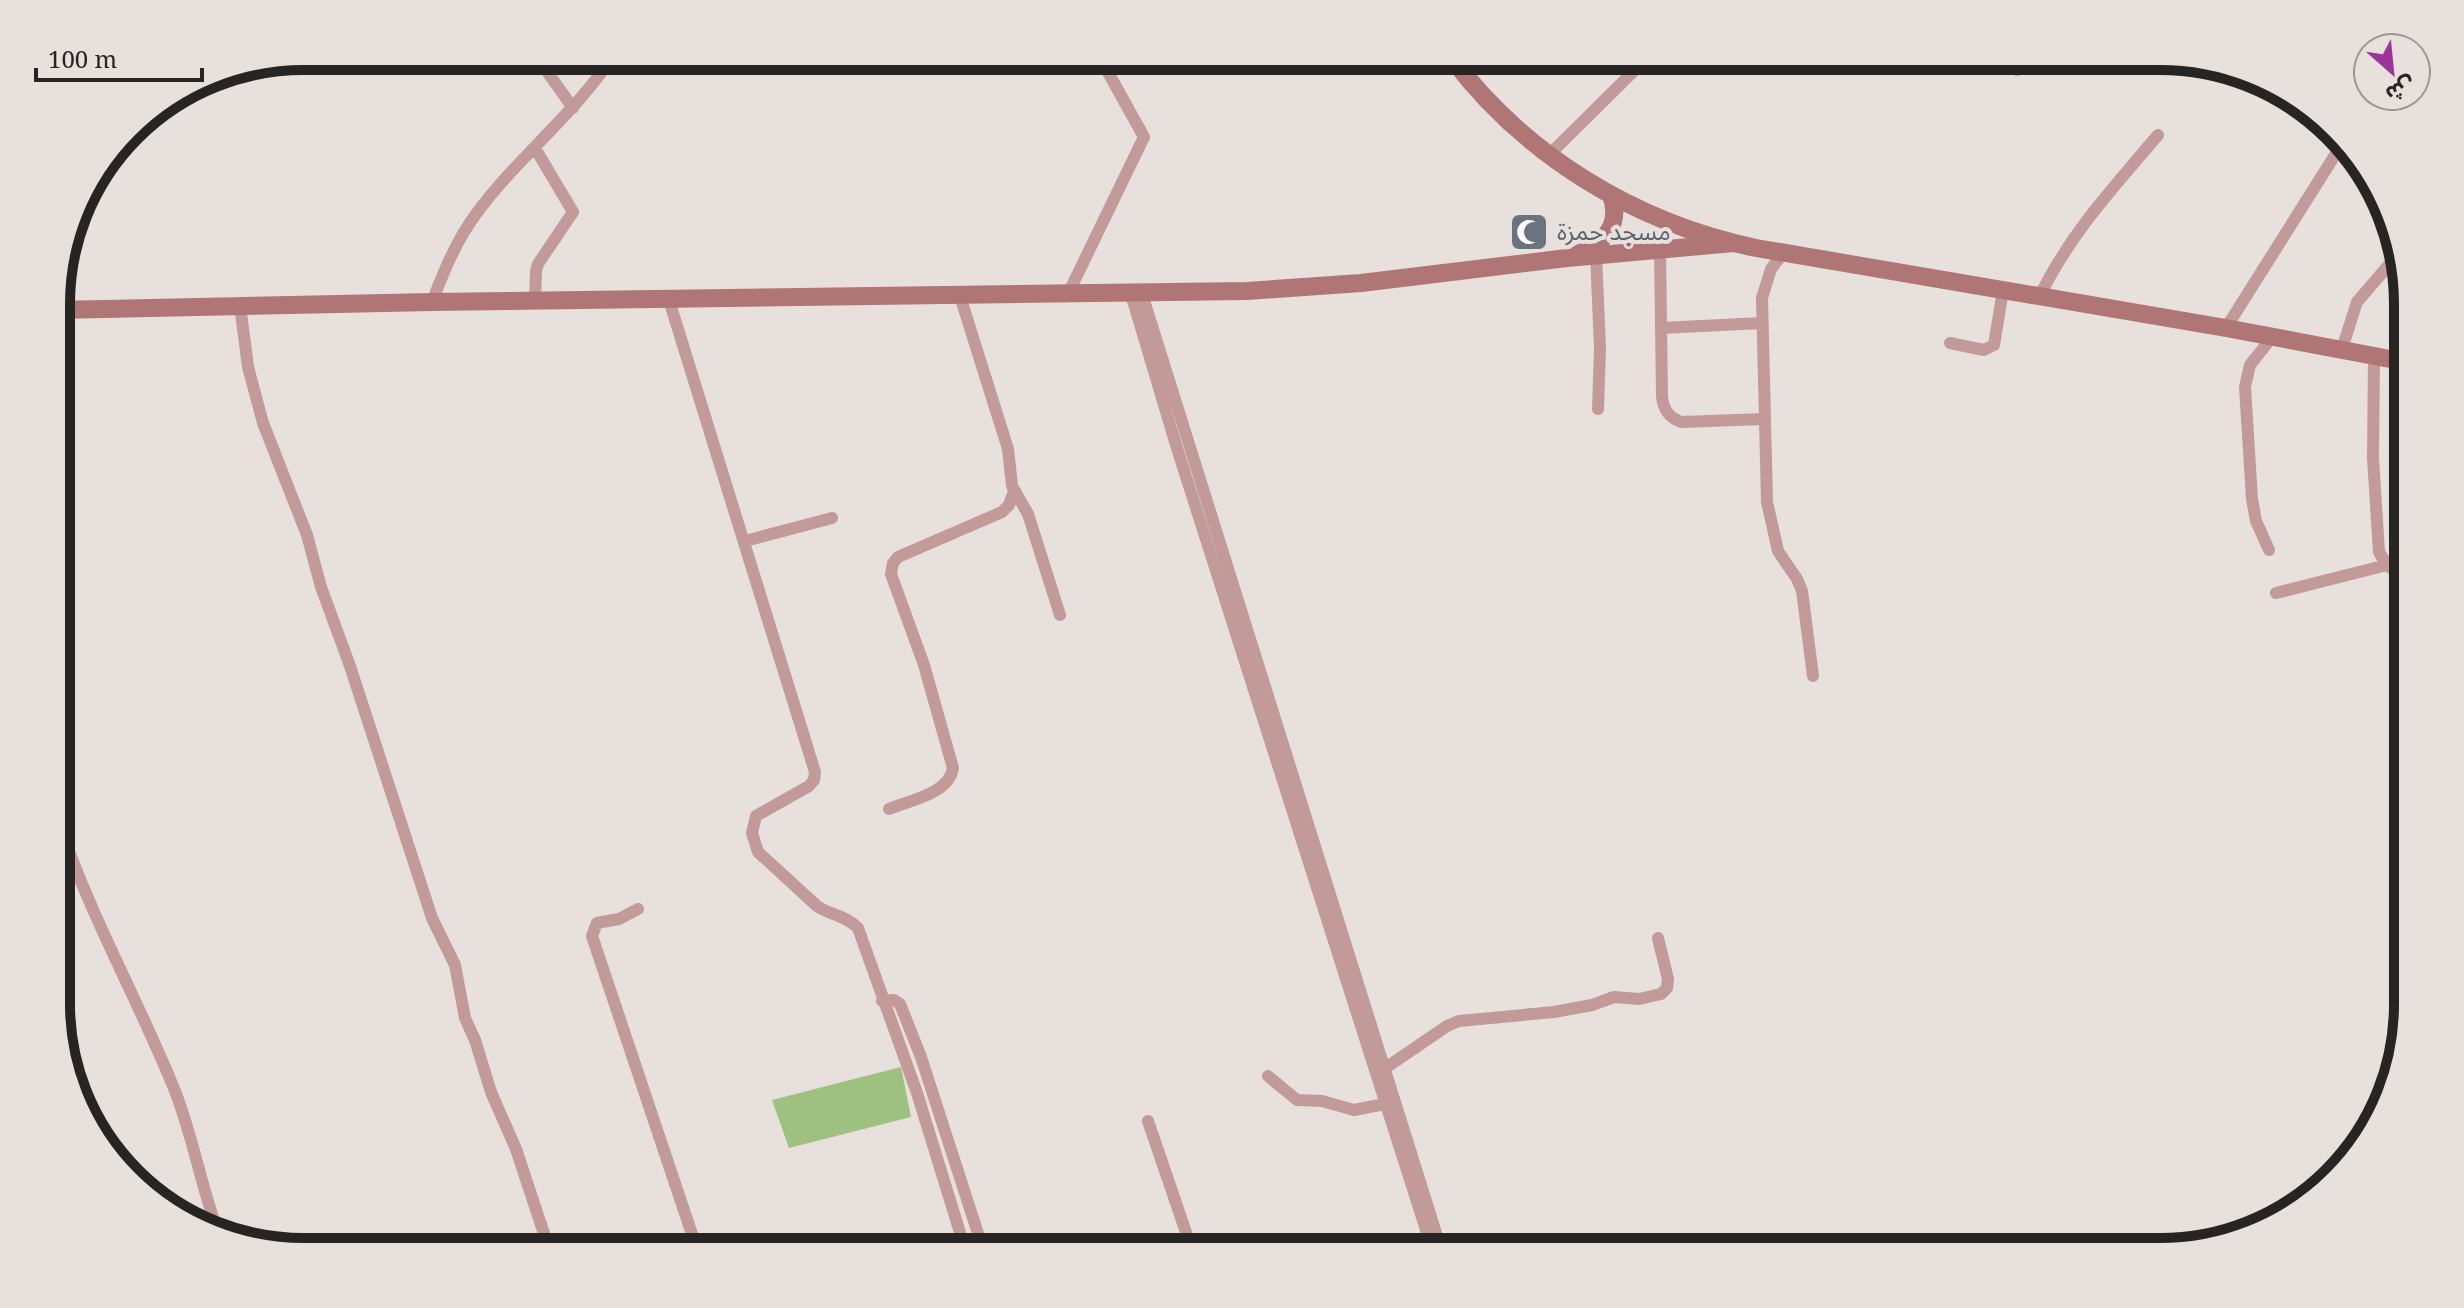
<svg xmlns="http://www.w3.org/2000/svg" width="2464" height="1308" font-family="'Noto Serif','Noto Sans Arabic',serif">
<rect width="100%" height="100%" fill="#e8e0dd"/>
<path fill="#9ec181" d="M901,1067l10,50 -122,31 -17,-48z"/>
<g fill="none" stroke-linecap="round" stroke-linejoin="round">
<path stroke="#c29a99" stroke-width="12" d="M536,56l37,52
M2003,56l14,14
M535,148l38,64 -35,52 -2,7 -1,31
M1549,155l100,-99
M1660,250l2,146c1,13 6,21 19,26l83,-3
M1784,252l-13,17 -9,29 5,204 11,49 19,28 5,12 11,85
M1596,255l4,93 -2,61
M1068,294l76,-157 -45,-81
M1131,294l45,151 257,807
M1142,294l300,958
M960,296l48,153 4,37 16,28 32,101
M2040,296c29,-61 74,-109 118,-161
M669,300l146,472 -1,8 -5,6 -53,30 -4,17 6,19 59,54c15,10 28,9 41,22l59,165 49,159
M432,302c12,-31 24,-61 44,-88 41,-56 98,-99 137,-158
M240,305l8,62 15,56 44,112 14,52 29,79 82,252 23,47 10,53 10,22 16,52 25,57 34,103
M1661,328l101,-5
M2226,328l116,-184
M1950,343l34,7 10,-5 9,-55
M2342,349l15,-47 42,-49
M2374,356l-1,102 6,94 8,13 7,5 13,2
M745,541l87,-23
M2269,550l-13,-29 -4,-22 -7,-112 5,-22 23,-29
M2276,593l111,-28
M889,809c21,-9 60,-15 64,-41l-29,-103 -33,-91 2,-11 5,-6 104,-45 7,-7 5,-14
M58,820c31,94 80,179 117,271 18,46 26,95 43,141
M638,909l-19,10 -22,4 -5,13 106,316
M882,1001l12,-1 6,4 21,53 63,195
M1384,1069l63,-43 12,-5 95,-9 38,-7 22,-8 25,2 22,-5 6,-6 1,-9 -10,-41
M1268,1076l29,24 25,1 32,9 36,-7
M1148,1121l43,126 4,5"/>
<path stroke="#b07676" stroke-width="18" d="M1450,56c74,99 185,167 306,192l470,80 180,34
M1578,254c26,-11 44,-29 33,-59
M57,310l375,-8 815,-11 114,-8 206,-25 167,-15"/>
</g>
<defs>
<g id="mosque-square" transform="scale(2)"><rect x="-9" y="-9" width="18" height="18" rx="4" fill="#6b7280" stroke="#e8e0dd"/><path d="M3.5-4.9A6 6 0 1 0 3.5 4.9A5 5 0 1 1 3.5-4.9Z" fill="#fff"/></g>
</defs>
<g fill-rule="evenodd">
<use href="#mosque-square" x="1529" y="232"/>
</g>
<g text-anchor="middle" stroke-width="8" stroke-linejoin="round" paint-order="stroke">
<g font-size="24" fill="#5b616d" stroke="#e8e0dd" text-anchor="start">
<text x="1557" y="240">مسجد حمزة</text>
</g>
</g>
<path d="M0 0H2464V1308H0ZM304 70H2160A234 234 0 0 1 2394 304V1004A234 234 0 0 1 2160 1238H304A234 234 0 0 1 70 1004V304A234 234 0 0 1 304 70Z" fill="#e8e0dd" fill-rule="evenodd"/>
<path fill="none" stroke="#272523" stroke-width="10" d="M304 70H2160A234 234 0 0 1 2394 304V1004A234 234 0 0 1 2160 1238H304A234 234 0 0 1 70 1004V304A234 234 0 0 1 304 70Z"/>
<g transform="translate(2392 72) rotate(153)"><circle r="38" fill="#e8e0dd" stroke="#9b9593" stroke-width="2"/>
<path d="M0-6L14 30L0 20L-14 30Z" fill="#9b3599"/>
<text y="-12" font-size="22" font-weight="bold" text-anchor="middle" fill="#272523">ش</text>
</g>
<path d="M36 68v12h166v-12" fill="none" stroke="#272523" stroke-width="4"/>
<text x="48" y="68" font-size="24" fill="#272523" stroke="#e8e0dd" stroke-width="6" paint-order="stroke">100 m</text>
</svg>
